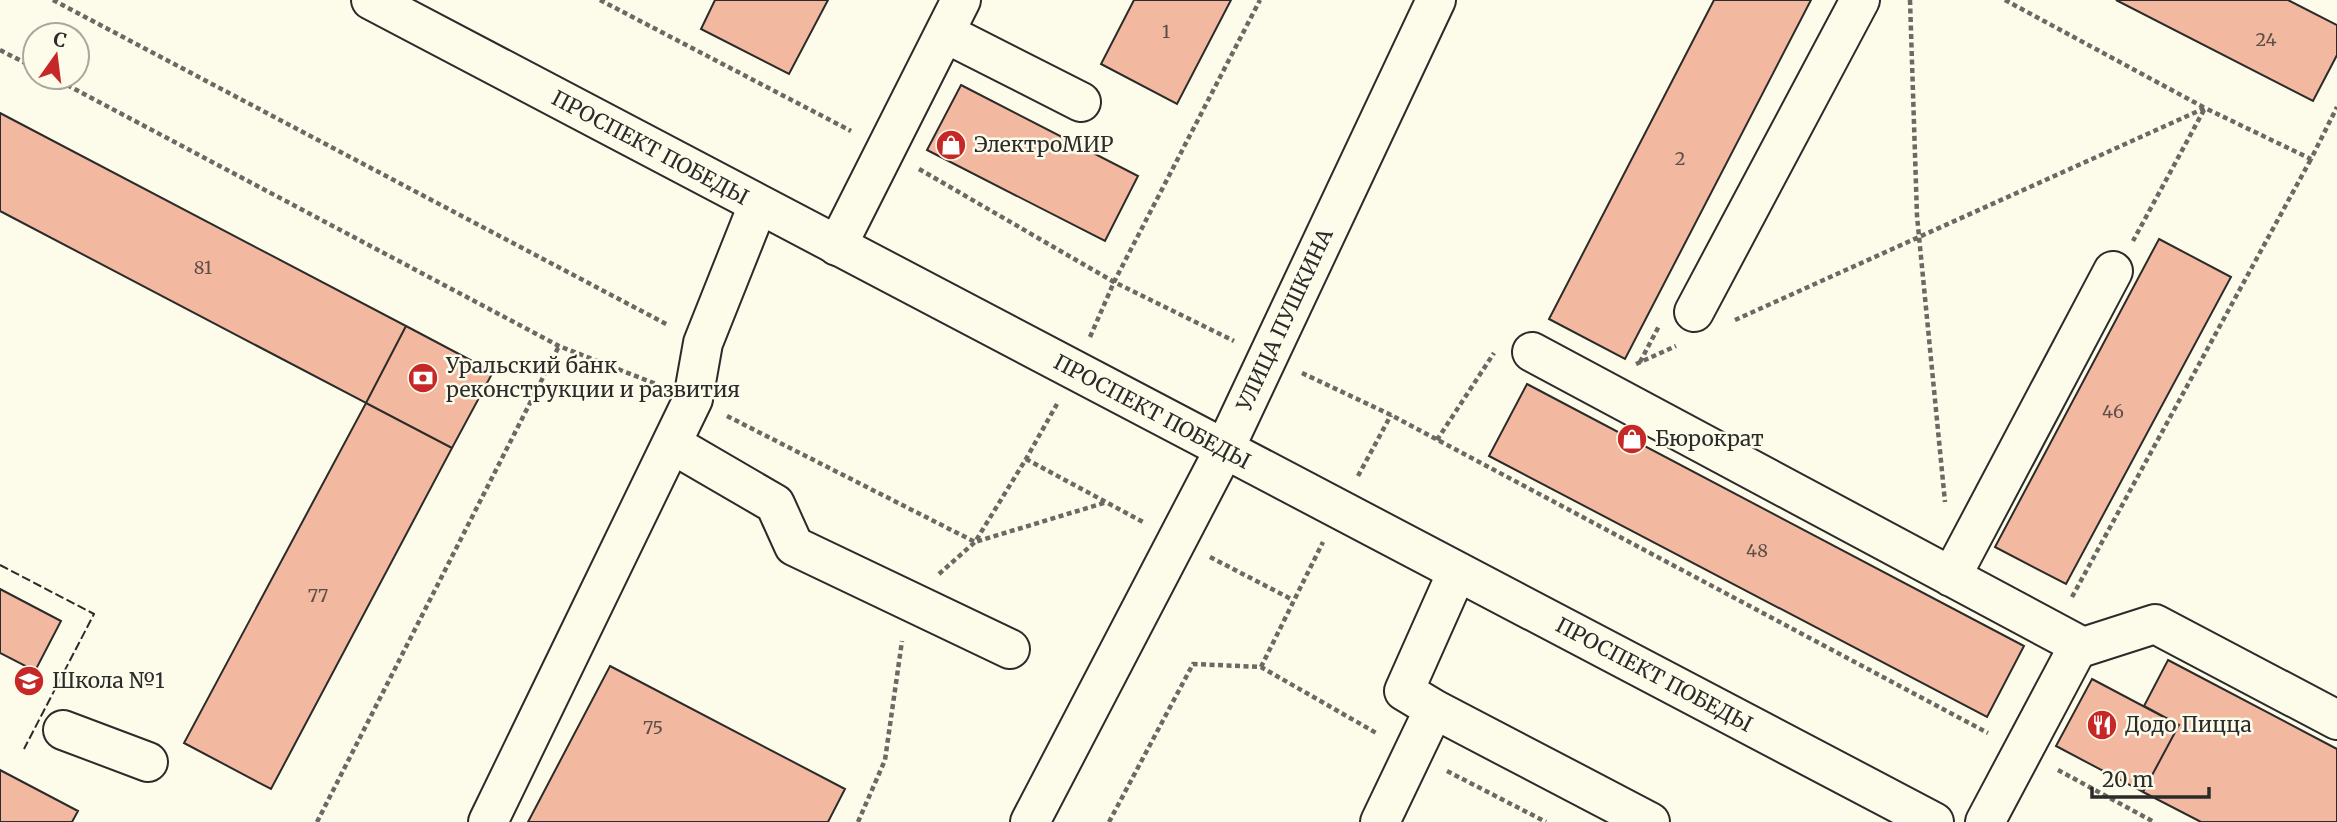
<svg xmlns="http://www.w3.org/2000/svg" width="2337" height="822" font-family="Merriweather,serif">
<rect width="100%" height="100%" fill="#fdfbea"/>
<path fill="#f2b8a0" stroke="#2b2b2b" stroke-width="2" d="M715,0h113l-39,74 -88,-45z
M1134,0h97l-54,104 -76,-40z
M1714,0h97l-186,359 -76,-40z
M2116,0h172l49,25v30l-24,46z
M961,85l177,91 -33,65 -178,-91z
M0,113l406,213 -40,77 -366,-192z
M2159,239l72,38 -165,307 -71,-37z
M406,326l87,46 -41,76 -86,-45z
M1527,384l497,262 -37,71 -498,-261z
M366,403l86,45 -181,341 -87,-46z
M0,589l61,32 -26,50 -35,-18z
M2168,660l169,89v73h-136l-58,-30 36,-67 -35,-19z
M610,666l235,123 -17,33h-300z
M2092,679l87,46 -36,67 -87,-46z
M0,770l78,41 -6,11h-72z"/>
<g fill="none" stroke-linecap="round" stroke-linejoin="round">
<g stroke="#2b2b2b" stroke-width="42">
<path id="minor" d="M945,33l136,69
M837,246l124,-246
M1694,312l166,-312
M1532,352l547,293 -94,177
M672,444l103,60 19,42 216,103
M1457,572l-53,119 30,18 216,113
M1951,577l162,-306
M2077,649l78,-25 182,96
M63,730l85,32
M488,822l205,-423 10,-56 55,-138
M1030,822l194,-372 212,-450
M1380,822l54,-113"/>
</g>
<g stroke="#2b2b2b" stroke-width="42">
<path id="major" d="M371,0l1563,822"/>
</g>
<path stroke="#6a6964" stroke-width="4.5" stroke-dasharray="5 3.5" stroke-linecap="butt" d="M53,0l615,325
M600,0l251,131
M1910,0l7,216 28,286
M2005,0l200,108 -72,133
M0,50l35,18
M52,77l507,269 97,38
M919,169l195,113 120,59
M1735,320l470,-212 106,51 26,-52
M1090,337l24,-55 146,-282
M1640,362l19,-36
M1636,364l40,-18
M1302,373l89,42 597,318
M727,416l248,126 132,-40
M1437,440l57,-87
M1026,459l117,63
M1358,476l33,-61
M1210,557l83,43
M939,574l36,-32 51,-83 31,-55
M2072,597l239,-438
M1261,667l62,-125
M2058,770l96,52
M1447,771l99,51
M317,822l242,-476
M858,822l27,-62 17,-119
M1109,822l84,-158 68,3 117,67"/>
<use href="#minor" stroke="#fdfbea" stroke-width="38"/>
<use href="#major" stroke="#fdfbea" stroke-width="38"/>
<path stroke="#2b2b2b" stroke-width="2" stroke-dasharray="9 3.5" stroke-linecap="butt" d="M0,565l94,49 -70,135"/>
</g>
<defs>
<g id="shop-disc" transform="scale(1.575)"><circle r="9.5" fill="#c62828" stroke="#fdfbea"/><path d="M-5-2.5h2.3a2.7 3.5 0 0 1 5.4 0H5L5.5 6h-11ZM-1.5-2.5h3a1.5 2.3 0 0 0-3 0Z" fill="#fff"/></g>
<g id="bank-disc" transform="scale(1.575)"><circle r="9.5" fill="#c62828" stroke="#fdfbea"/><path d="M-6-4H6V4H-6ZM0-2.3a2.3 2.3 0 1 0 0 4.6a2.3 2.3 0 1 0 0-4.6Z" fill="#fff"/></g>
<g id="school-disc" transform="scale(1.575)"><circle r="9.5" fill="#c62828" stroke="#fdfbea"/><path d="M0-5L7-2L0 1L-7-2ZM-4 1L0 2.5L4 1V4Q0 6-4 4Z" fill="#fff"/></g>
<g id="restaurant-disc" transform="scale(1.575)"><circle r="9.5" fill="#c62828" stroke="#fdfbea"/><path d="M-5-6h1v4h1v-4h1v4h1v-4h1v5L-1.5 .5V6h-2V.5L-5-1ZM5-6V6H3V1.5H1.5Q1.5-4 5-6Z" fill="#fff"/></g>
</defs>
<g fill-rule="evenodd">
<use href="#shop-disc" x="951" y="145"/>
<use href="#bank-disc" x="423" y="378"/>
<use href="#shop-disc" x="1632" y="439"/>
<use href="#school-disc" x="29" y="681"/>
<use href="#restaurant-disc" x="2102" y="725"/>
</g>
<g text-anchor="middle" stroke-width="5" stroke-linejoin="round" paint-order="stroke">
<g font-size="18" fill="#5d4e48">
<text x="1166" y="38">1</text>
<text x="2266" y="46">24</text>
<text x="1680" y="165">2</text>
<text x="203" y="274">81</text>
<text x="2113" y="418">46</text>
<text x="1757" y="557">48</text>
<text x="318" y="602">77</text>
<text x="653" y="734">75</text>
</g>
<g font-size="21" fill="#2b2b2b" stroke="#fdfbea" text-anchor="start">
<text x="974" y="152">ЭлектроМИР</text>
<text x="446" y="373">Уральский банк<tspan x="446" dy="24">реконструкции и развития</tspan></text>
<text x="1655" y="446">Бюрократ</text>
<text x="52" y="688">Школа №1</text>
<text x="2125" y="732">Додо Пицца</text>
</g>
<g font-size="21" fill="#2b2b2b" stroke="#fdfbea">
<text transform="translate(650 148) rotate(28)" y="7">ПРОСПЕКТ ПОБЕДЫ</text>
<text transform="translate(1285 320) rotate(-65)" y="7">УЛИЦА ПУШКИНА</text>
<text transform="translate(1152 412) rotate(28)" y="7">ПРОСПЕКТ ПОБЕДЫ</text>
<text transform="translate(1654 675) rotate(28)" y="7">ПРОСПЕКТ ПОБЕДЫ</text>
</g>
</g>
<g transform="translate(56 56) rotate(14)"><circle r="33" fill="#fdfbea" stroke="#a9a89e" stroke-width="2"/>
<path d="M0-5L12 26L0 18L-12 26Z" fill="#c62828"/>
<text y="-10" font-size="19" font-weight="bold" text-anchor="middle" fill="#2b2b2b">С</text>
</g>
<path d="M2092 787v10h117v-10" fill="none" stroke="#2b2b2b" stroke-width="3.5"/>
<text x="2102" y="787" font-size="21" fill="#2b2b2b" stroke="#fdfbea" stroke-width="5" paint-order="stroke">20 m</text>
</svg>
